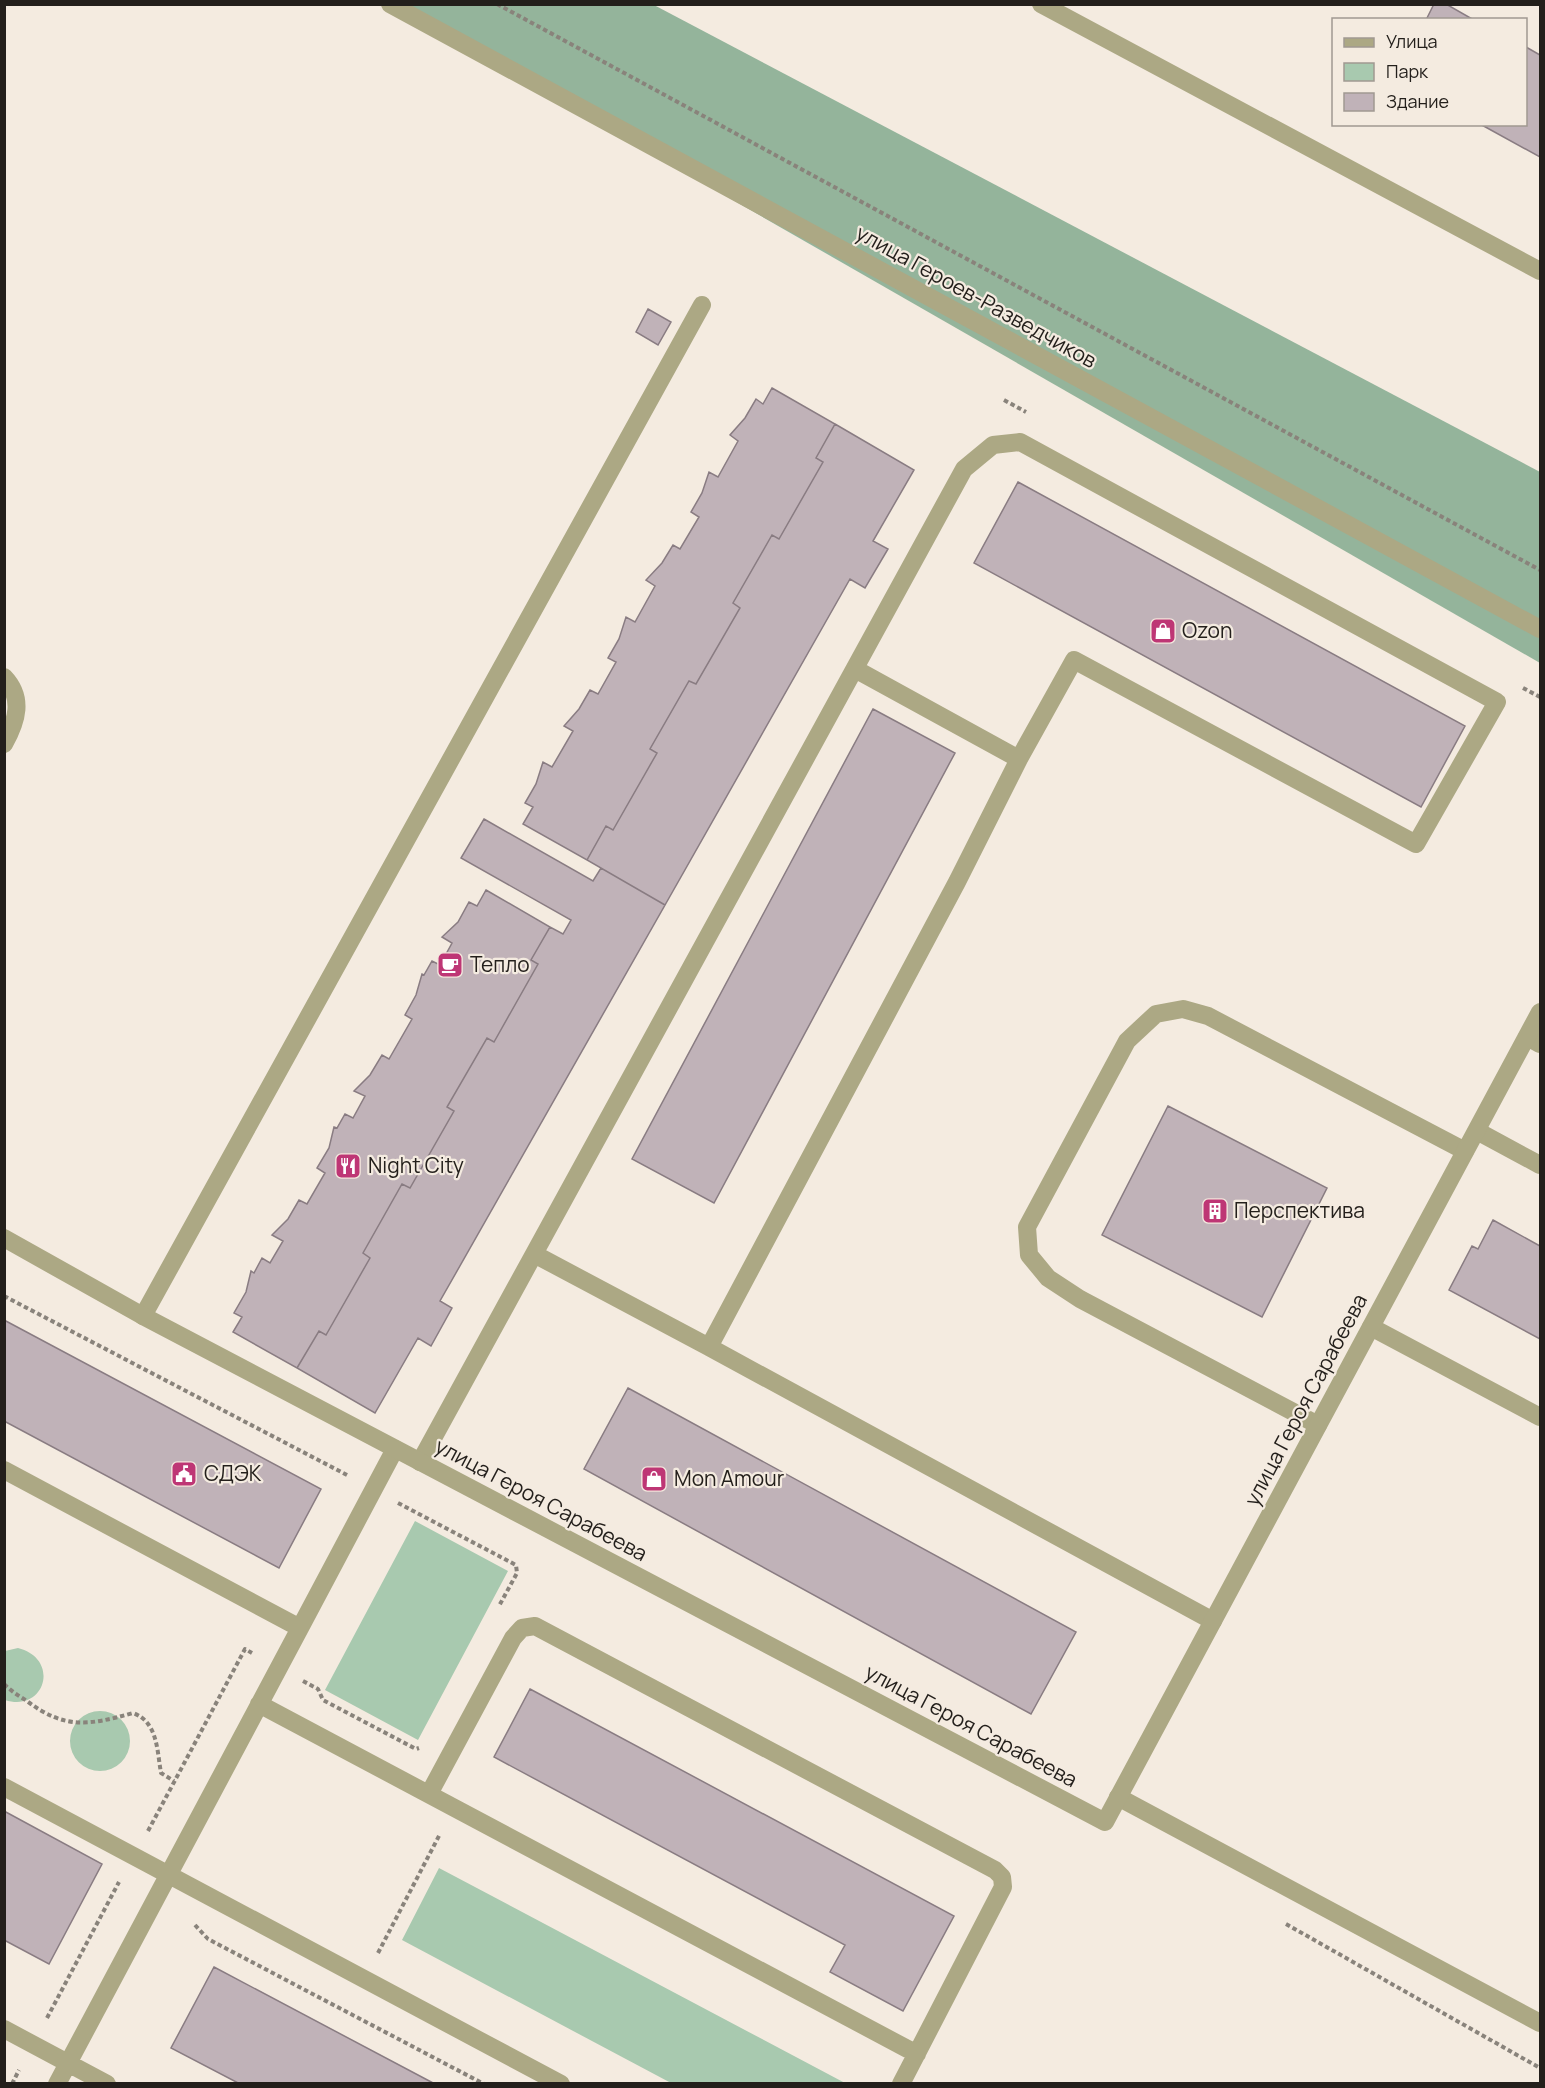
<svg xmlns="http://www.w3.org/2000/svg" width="1545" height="2088" font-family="Manrope,sans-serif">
<rect width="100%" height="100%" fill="#f4ebe0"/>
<path fill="#a8c9af" d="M415,1521l93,50 -90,169 -93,-50z
M18,1648c43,11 27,65 -13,52v-49z
M70 1741a30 30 0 1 1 60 0a30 30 0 1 1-60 0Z
M439,1868l406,215h-174l-269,-143z"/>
<path fill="#94b49b" d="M393,5h261l886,467v191z"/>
<path fill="#c0b2b8" stroke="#897c82" stroke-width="1.5" d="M1434,4h12l28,16h-48z
M1526,47l14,8v102l-60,-33h46z
M648,309l23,13 -13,23 -22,-13z
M772,388l63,36 -19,34 7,4 -44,77 -7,-4 -39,68 7,5 -44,76 -7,-3 -39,68 7,4 -44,77 -7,-4 -19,34 -64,-36 10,-17 -8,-4 11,-19 7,-22 9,5 21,-36 -9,-5 15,-17 11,-19 8,4 18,-32 -8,-4 11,-19 7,-22 9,5 20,-36 -9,-6 16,-17 11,-18 7,4 19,-32 -8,-5 11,-19 7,-21 9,5 20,-36 -8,-6 15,-17 11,-19 7,5z
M835,424l79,46 -41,71 15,8 -23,39 -15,-9 -185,326 -78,-45 19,-34 7,4 44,-77 -7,-4 39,-68 7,3 44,-76 -7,-5 39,-68 7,4 44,-77 -7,-4z
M1018,482l447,244 -44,81 -447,-244z
M873,709l82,44 -241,450 -82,-44z
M484,819l109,62 8,-13 64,37 -225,396 12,7 -21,38 -13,-8 -43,75 -78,-45 22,-37 7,4 44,-77 -7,-5 39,-69 8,4 44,-77 -7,-4 40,-69 7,4 44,-78 -7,-4 19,-33 13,7 8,-14 -110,-62z
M486,890l64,37 -19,33 7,4 -44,78 -7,-4 -40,69 7,4 -44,77 -8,-4 -39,69 7,5 -44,77 -7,-4 -22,37 -64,-36 9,-15 -8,-4 12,-21 5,-21 3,2 8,-15 8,5 13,-22 -11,-6 16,-16 11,-19 8,4 18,-31 -8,-5 12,-20 5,-21 3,1 8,-14 8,4 12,-22 -11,-5 16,-16 12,-20 7,4 23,-40 -7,-4 11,-20 6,-21 2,1 8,-14 8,4 12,-22 -10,-6 16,-15 11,-20 8,4z
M1168,1106l159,82 -65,129 -160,-82z
M1493,1220l47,26v93l-91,-49 23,-44 6,3z
M4,1320l317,169 -42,79 -275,-147z
M628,1388l448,244 -45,82 -447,-245z
M530,1689l424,227 -51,95 -73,-39 15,-27 -351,-188z
M4,1811l98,53 -53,100 -45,-24z
M214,1967l221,117h-195l-69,-36z"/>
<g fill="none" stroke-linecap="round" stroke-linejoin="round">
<path stroke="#89837b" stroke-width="4" stroke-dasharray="4.5 3" stroke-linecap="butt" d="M497,4l1043,566
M1004,400l22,12
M1523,688l17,9
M4,1296l343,179
M398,1503l118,62 1,8 -18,33
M303,1681l15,8 5,11 93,49 3,-1
M4,1684c7,7 15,12 23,17 38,29 63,24 106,12 25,9 24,38 28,60l13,8
M148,1831l97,-182 7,4
M1286,1924l254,144
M195,1925l13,14 276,145
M378,1953l62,-119
M47,2018l72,-136
M12,2084l7,-14"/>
<path stroke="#aca884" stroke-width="18" d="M1041,4l499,267
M855,669l164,90
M4,677c20,21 13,44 0,67
M1527,1037l13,7
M1477,1131l63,34
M143,1316l559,-1011
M1371,1327l169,90
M709,1347l504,274
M1318,1425l-238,-126 -32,-21 -19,-23 -2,-28 100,-186 29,-27 27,-5 25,7 257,135
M420,1462l114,-208 175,93 248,-465 62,-123 55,-99 342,184 81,-142 -477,-260 -27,3 -29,24 -430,785
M4,1470l296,158 -243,456
M300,1628l95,-179
M259,1704l658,350
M4,1787l557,297
M429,1794l84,-156 9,-10 13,-2 460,244 7,7 1,10 -102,197
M1118,1797l422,226
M4,2029l103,55"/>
<path stroke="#aca884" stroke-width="18" d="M390,4l1150,625
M4,1238l139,78 962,506 435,-810"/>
</g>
<defs>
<g id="shop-square" transform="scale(1.35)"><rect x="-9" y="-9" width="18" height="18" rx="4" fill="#be3675" stroke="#f4ebe0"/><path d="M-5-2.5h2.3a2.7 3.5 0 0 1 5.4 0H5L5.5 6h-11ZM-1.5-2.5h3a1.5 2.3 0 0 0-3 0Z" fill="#fff"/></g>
<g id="cafe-square" transform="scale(1.35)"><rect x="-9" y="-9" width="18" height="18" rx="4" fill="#be3675" stroke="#f4ebe0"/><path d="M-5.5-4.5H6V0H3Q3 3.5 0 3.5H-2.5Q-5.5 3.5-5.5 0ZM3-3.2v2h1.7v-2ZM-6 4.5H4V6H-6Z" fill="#fff"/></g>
<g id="restaurant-square" transform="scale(1.35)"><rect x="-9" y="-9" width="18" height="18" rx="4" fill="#be3675" stroke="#f4ebe0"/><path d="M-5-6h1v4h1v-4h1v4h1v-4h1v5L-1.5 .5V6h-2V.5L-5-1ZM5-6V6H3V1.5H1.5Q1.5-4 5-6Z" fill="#fff"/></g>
<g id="building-square" transform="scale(1.35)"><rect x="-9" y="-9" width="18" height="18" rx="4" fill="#be3675" stroke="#f4ebe0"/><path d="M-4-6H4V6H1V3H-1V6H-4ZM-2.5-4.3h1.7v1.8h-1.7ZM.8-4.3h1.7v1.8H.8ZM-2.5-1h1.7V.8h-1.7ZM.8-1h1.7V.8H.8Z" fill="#fff"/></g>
<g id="civic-square" transform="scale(1.35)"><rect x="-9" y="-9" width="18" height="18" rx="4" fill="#be3675" stroke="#f4ebe0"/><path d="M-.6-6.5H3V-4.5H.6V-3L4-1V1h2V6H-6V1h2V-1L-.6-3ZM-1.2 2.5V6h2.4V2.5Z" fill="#fff"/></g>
</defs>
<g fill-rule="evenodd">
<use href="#shop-square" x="1163" y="631"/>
<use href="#cafe-square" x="450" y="965"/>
<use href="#restaurant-square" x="348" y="1166"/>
<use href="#building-square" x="1215" y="1211"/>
<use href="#civic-square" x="184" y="1474"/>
<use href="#shop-square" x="654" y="1479"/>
</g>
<g text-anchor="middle" stroke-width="4.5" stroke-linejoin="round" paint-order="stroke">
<g font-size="21" fill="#231f1b" stroke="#f4ebe0">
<text transform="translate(976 297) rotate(29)" y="7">улица Героев-Разведчиков</text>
<text transform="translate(1306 1400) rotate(-62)" y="7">улица Героя Сарабеева</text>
<text transform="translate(541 1500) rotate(28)" y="7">улица Героя Сарабеева</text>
<text transform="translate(971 1726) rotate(28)" y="7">улица Героя Сарабеева</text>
</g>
<g font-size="21" fill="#231f1b" stroke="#f4ebe0" text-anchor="start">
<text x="1182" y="638">Ozon</text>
<text x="470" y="972">Тепло</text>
<text x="368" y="1173">Night City</text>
<text x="1234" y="1218">Перспектива</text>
<text x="204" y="1481">СДЭК</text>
<text x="674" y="1486">Mon Amour</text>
</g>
</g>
<rect width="1545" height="2088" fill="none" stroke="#231f1b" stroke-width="12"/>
<rect x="1332" y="18" width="195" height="108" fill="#f4ebe0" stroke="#a09991" stroke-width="1.5"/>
<rect x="1344" y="38" width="30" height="9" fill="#aca884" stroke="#a09991" stroke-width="1.5"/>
<text x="1386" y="48" font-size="18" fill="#231f1b">Улица</text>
<rect x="1344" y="63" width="30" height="18" fill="#a8c9af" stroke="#a09991" stroke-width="1.5"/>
<text x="1386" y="78" font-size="18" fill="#231f1b">Парк</text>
<rect x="1344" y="93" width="30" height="18" fill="#c0b2b8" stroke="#a09991" stroke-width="1.5"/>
<text x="1386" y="108" font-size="18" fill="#231f1b">Здание</text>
</svg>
